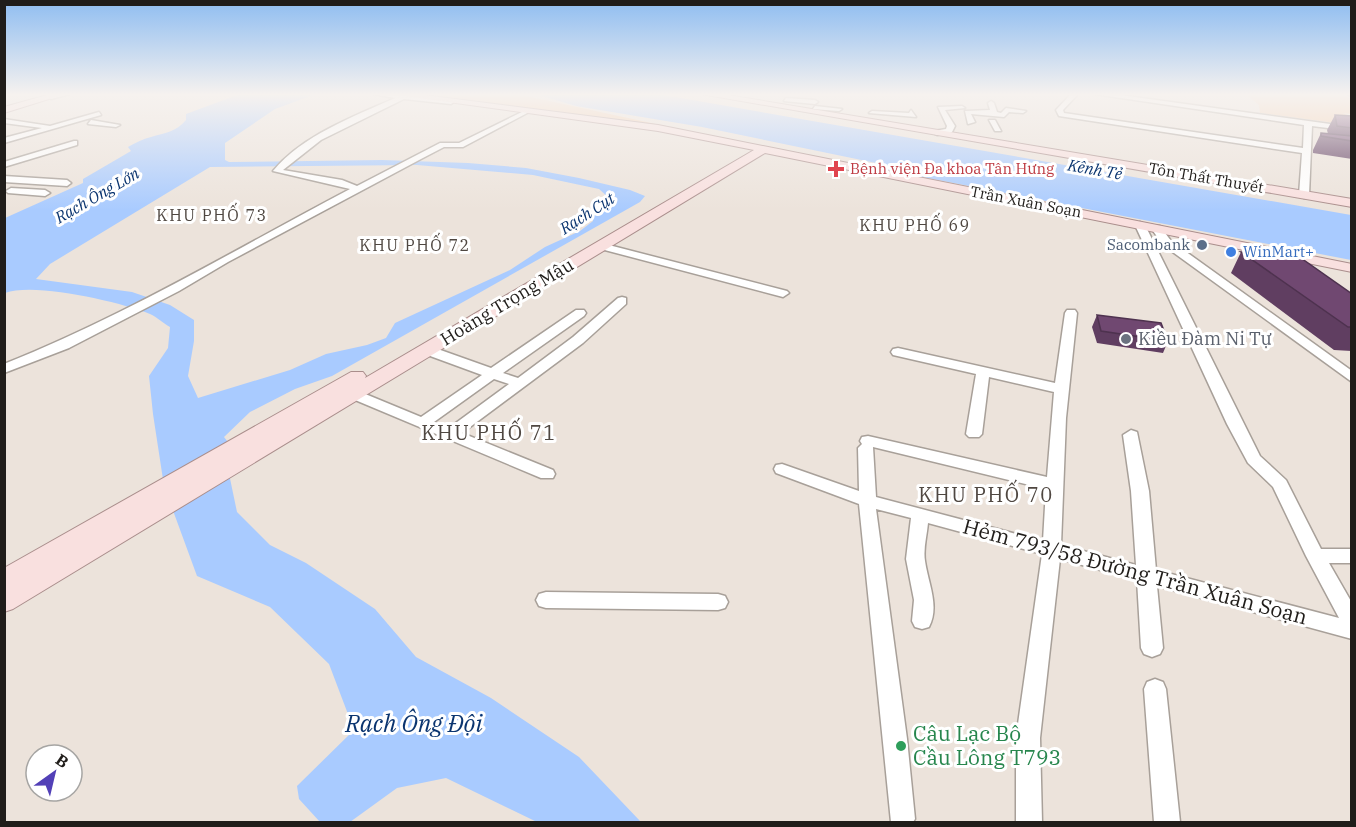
<svg xmlns="http://www.w3.org/2000/svg" width="1356" height="827" font-family="'IBM Plex Serif',serif">
<rect width="100%" height="100%" fill="#ece3db"/>
<path fill="#f6cdaa" d="M431,94h86l199,43 -265,-38z
M1246,94h95l10,4v16l-9,-1 9,3v9l-91,-12 -1,-8z"/>
<path fill="#a9cbff" fill-rule="evenodd" d="M240,94h76l-41,15 -50,34v17l4,2 153,-2 86,3 58,5 53,10 51,12 15,6 -5,6 -308,174 -37,13 -45,23 -26,25 7,9 -3,23 9,43 33,33 36,18 69,46 41,48 75,41 88,59 62,65h-104l-91,-44 -49,10 -47,34h-30l-21,-23 -2,-13 57,-56 -25,-66 -59,-57 -73,-31 -33,-90 -11,-72 -4,-38 19,-28 2,-21c-7,-4 -13,-10 -20,-13 -30,-12 -115,-32 -145,-21v-75l78,-35v-4l48,-28 -3,-4c7,-4 15,-8 23,-10 14,-4 25,-5 35,-17v-6zM417,165l116,10 66,14 10,9 -17,15 1,8 -13,10 -35,16 -35,23 -115,53 -9,15 -19,7 -41,9 -36,16 -92,28 -10,-22 6,-35v-21l-24,-15 -38,-13 -96,-13 14,-15 160,-97z
M535,94h123l693,121v45l-470,-91 -5,-6 -174,-36 -126,-21z"/>
<g fill="none" stroke-linecap="round" stroke-linejoin="round">
<g stroke="#a8a099" stroke-width="3">
<path id="minor" d="M55,94h15l-19,5 -3,-2z
M373,94h24l57,8 -3,2 -47,-5 -83,41 -38,30 59,10 15,6 83,-43h19l67,-33 5,1 -68,36h-19l-23,12 -193,103 -49,29 -110,57 -65,25v-9c121,-48 232,-115 346,-175l-77,-18c30,-36 80,-54 122,-73z
M1071,94h7l-15,16 1,3 239,35 1,-23 -210,-31h19l239,33v4l-40,-5 -3,69 -5,3 -5,-3 3,-42 -243,-37 -3,-6z
M1348,94h4v3z
M786,98l29,2 3,2 -3,2 -31,-3z
M991,101l3,2 3,9 4,1 5,-5 20,3 -3,2 -14,-1 -5,5 -33,-3 4,8 -7,2 -3,-13 25,-1 -2,-7z
M815,106l27,3 -3,2 -26,-2z
M938,107l24,-1 3,2 -20,2 10,16 -3,6 -15,3 -4,-2 1,-2 12,-2 1,-3z
M911,110l5,7 -47,-4 3,-2 37,2z
M99,112l2,3 -97,28v-5l38,-10 -38,-5v-4l46,7z
M91,120l29,5 -4,2 -28,-3z
M989,120h6l6,11h-6z
M74,141h3v4l-73,22v-5z
M4,176l63,4 4,3 -4,3 -63,-4z
M11,188l34,2 5,3 -5,3 -37,-3 -2,-2z
M1140,222l5,3 115,231 26,24 35,69h31v14h-23l23,40v36l-195,-53 6,62 -3,6 -8,3 -8,-3 -3,-6 -4,-68 -77,-21 -20,179 2,84h-26v-84l26,-184 -114,-31c-1,12 -5,26 -3,38 3,22 15,45 4,66l-7,2 -7,-2 -3,-6 2,-21 -8,-41 5,-41 -35,-9 31,230 8,80 -2,3h-22l-32,-318 -83,-31 -2,-4 2,-4 6,-1 77,27 -1,-43 4,-4 -2,-3 2,-4 6,-1 179,41 7,-85 -65,-15 -7,57 -3,3h-10l-3,-3 10,-60 -83,-19 -2,-3 2,-3 5,-1 157,35 10,-70 2,-3h8l2,3 -11,105 -5,127 75,20 -5,-74 -8,-56 8,-5 6,2 12,59 7,79 183,48 -33,-62 -33,-69 -25,-24 -21,-39 -92,-199zM873,447l173,42 -3,52 -167,-44z
M1152,226h8l11,15 181,130v11l-189,-137 -12,-17z
M601,243l186,48 2,2 -6,4 -186,-49v-4z
M622,297l4,1v6l-43,39 -121,90 91,37 2,4 -2,4h-12l-193,-81 -2,-3 2,-3h10l63,26 61,-42 -60,-22 -2,-3 2,-3h10l59,21 85,-58h8l2,3 -2,3 -81,57 15,5 55,-41 45,-39zM494,379l15,5 -60,44 -15,-6z
M546,592l172,2 7,2 3,6 -3,6 -7,2 -172,-2 -7,-2 -3,-6 3,-6z
M1155,679l8,3 3,7 14,133h-26l-10,-133 3,-7z"/>
</g>
<g stroke="#aa8e8c" stroke-width="2">
<path id="major" d="M51,94h14l-61,19v-6z
M390,94h26l242,31 694,139v8l-587,-119 -752,456 -9,3v-44l347,-196h12l3,4 -1,2 389,-228 -96,-19z
M701,94h21l630,105v8z"/>
</g>
<use href="#minor" fill="#fff" fill-rule="evenodd"/>
<use href="#major" fill="#f9e0df" fill-rule="evenodd"/>
</g>
<path fill="#603e61" d="M1335,115l17,1v43l-39,-6v-3l8,-17 7,1 -1,-4z
M1241,252l111,42v57l-18,-1 -103,-77z
M1097,315l71,26 -5,12 -66,-10 -5,-16z"/>
<path fill="#704871" stroke="#4e324f" stroke-width="1.5" d="M1335,115l17,1v12l-15,-2z
M1321,133l31,3v5l-31,-5z
M1241,252l57,4 54,38v33h-4z
M1097,315l64,8 7,18 -67,-10z"/>
<linearGradient id="sky" x2="0" y2="1"><stop stop-color="#8fbdf1"/><stop offset="0.45" stop-color="#f6f2ef"/><stop offset="1" stop-color="#f6f2ef" stop-opacity="0"/></linearGradient>
<rect width="1356" height="210" fill="url(#sky)"/>
<path fill="#e0444e" stroke="#fff" stroke-width="2" d="M833 160h6v6h6v6h-6v6h-6v-6h-6v-6h6z"/>
<circle fill="#5c6f8a" stroke="#fff" stroke-width="2" cx="1202" cy="245" r="6"/>
<circle fill="#3f7fe0" stroke="#fff" stroke-width="2" cx="1231" cy="252" r="6"/>
<circle fill="#6b7280" stroke="#fff" stroke-width="2" cx="1126" cy="339" r="6"/>
<circle fill="#2e9e5b" stroke="#fff" stroke-width="2" cx="901" cy="746" r="6"/>
<g text-anchor="middle" stroke-width="6" stroke-linejoin="round" paint-order="stroke">
<g font-size="15" fill="#be3a42" stroke="#fff" text-anchor="start">
<text x="850" y="174">Bệnh viện Đa khoa Tân Hưng</text>
</g>
<g font-size="15" fill="#201d1a" stroke="#fff">
<text transform="translate(1206 178) rotate(10)" y="5">Tôn Thất Thuyết</text>
<text transform="translate(1026 202) rotate(11)" y="5">Trần Xuân Soạn</text>
</g>
<g font-size="15" fill="#4e5e75" stroke="#fff" text-anchor="end">
<text x="1190" y="250">Sacombank</text>
</g>
<g font-size="15" fill="#366cbe" stroke="#fff" text-anchor="start">
<text x="1243" y="257">WinMart+</text>
</g>
<g font-size="16" font-style="italic" fill="#0a346f" stroke="#fff">
<text transform="translate(1095 169) rotate(10)" y="6">Kênh Tẻ</text>
<text transform="translate(97 195) rotate(-30)" y="6">Rạch Ông Lớn</text>
<text transform="translate(587 213) rotate(-33)" y="6">Rạch Cụt</text>
</g>
<g font-size="16" letter-spacing="1.5" fill="#4f4741" stroke="#fff">
<text x="212" y="221">KHU PHỐ 73</text>
<text x="915" y="231">KHU PHỐ 69</text>
<text x="415" y="251">KHU PHỐ 72</text>
</g>
<g font-size="18" fill="#201d1a" stroke="#fff">
<text transform="translate(507 302) rotate(-31)" y="6">Hoàng Trọng Mậu</text>
</g>
<g font-size="18" fill="#5b616d" stroke="#fff" text-anchor="start">
<text x="1138" y="345">Kiều Đàm Ni Tự</text>
</g>
<g font-size="20" letter-spacing="1.5" fill="#4f4741" stroke="#fff">
<text x="489" y="440">KHU PHỐ 71</text>
<text x="986" y="502">KHU PHỐ 70</text>
</g>
<g font-size="21" fill="#201d1a" stroke="#fff">
<text transform="translate(1135 572) rotate(15)" y="7">Hẻm 793/58 Đường Trần Xuân Soạn</text>
</g>
<g font-size="21" fill="#27864d" stroke="#fff" text-anchor="start">
<text x="913" y="741">Câu Lạc Bộ<tspan x="913" dy="24">Cầu Lông T793</tspan></text>
</g>
<g font-size="24" font-style="italic" fill="#0a346f" stroke="#fff">
<text x="414" y="732">Rạch Ông Đội</text>
</g>
</g>
<rect width="1356" height="827" fill="none" stroke="#201d1a" stroke-width="12"/>
<g transform="translate(54 773) rotate(34)"><circle r="28" fill="#ffffff" stroke="#a6a5a3" stroke-width="1.5"/>
<path d="M0-4.5L10 22L0 15L-10 22Z" fill="#5240b7"/>
<text y="-9" font-size="16" font-weight="bold" text-anchor="middle" fill="#201d1a">B</text>
</g>
</svg>
